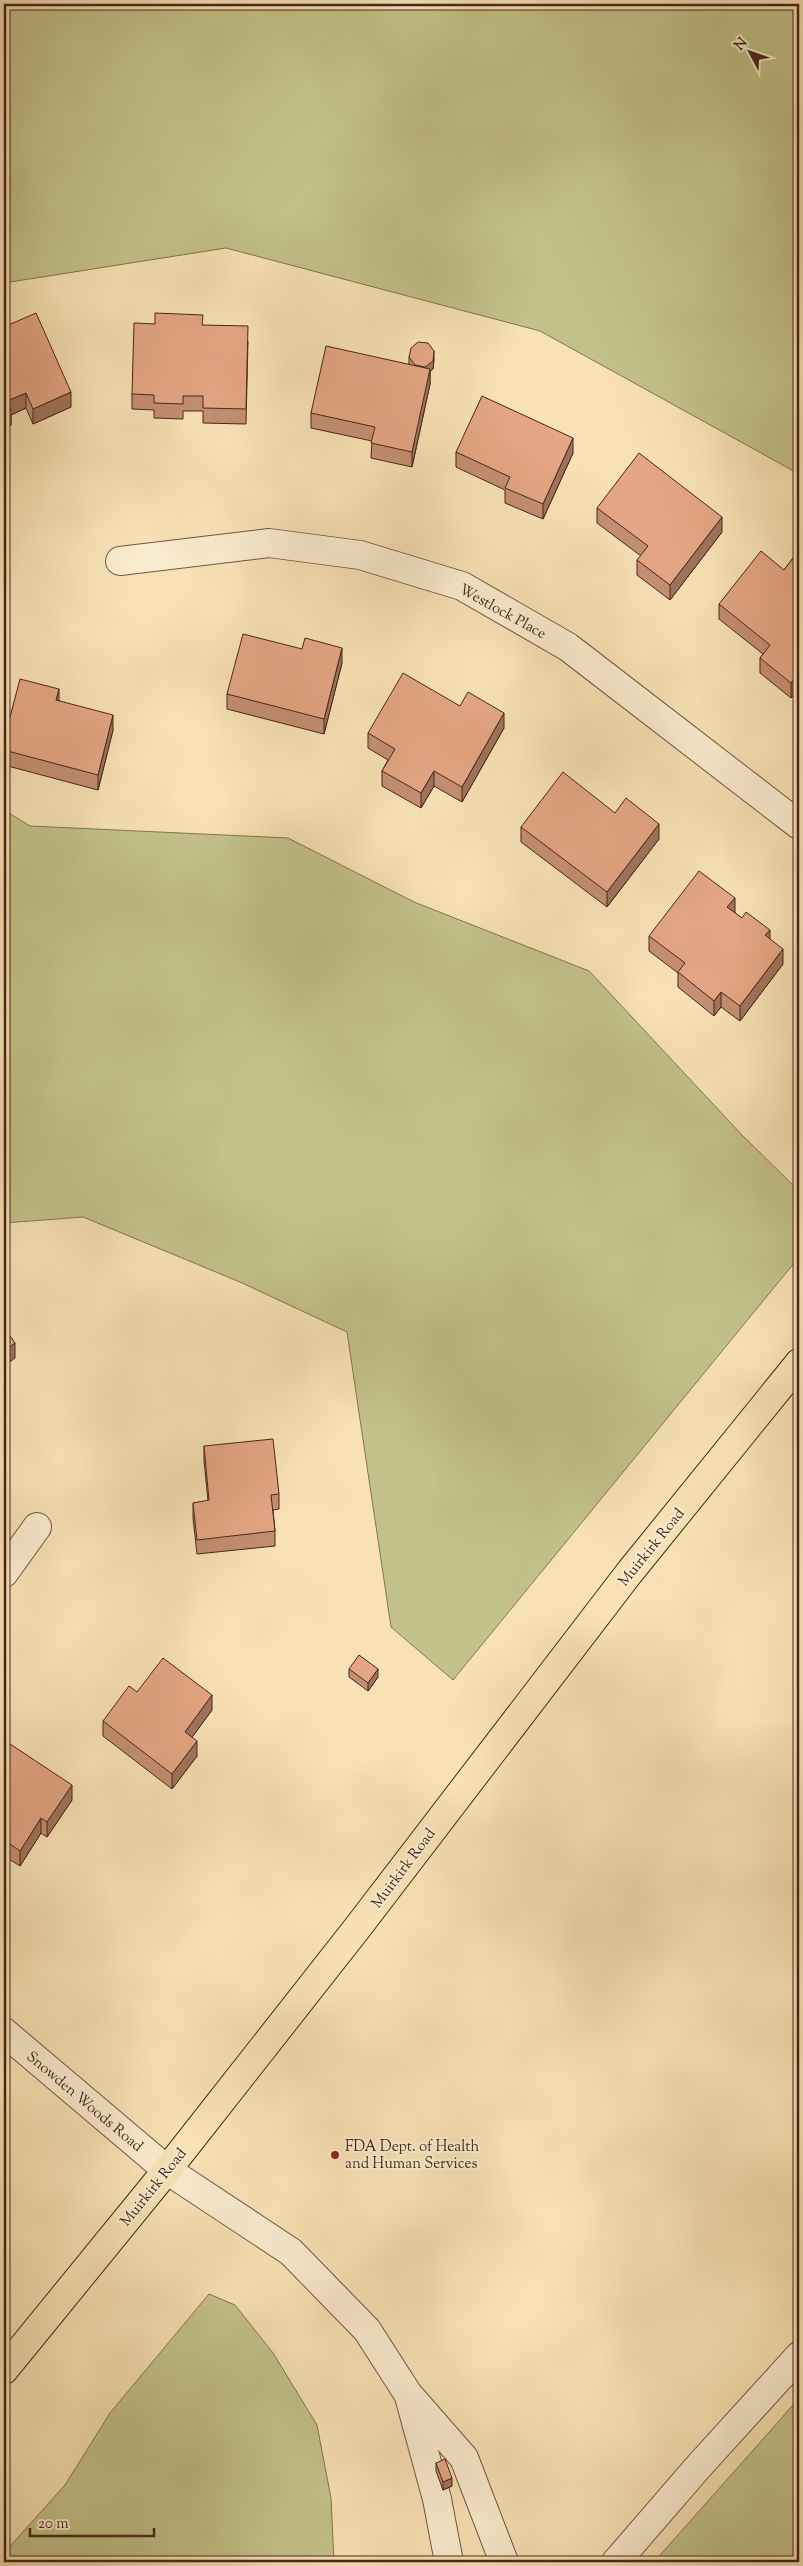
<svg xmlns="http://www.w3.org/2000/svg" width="803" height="2566" font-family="'Sorts Mill Goudy',serif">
<rect width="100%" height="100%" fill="#f8e2b5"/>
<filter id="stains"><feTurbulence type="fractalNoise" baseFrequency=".004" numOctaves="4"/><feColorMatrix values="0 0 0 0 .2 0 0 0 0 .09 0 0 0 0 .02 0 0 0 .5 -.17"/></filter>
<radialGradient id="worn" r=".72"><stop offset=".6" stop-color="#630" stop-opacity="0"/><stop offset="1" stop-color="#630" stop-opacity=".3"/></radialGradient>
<path fill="#c3c28a" stroke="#857451" d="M4,4h795v470l-259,-143 -314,-83 -222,35z
M4,810l26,16 258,12 126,64 175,69 152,163 58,57v66l-346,423 -62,-53 -44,-295 -107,-50 -157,-65 -79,6z
M209,2294l26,11 38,48 44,72 14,73 3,64h-330v-9l61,-68 45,-72z
M799,2398v164h-145l125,-141z"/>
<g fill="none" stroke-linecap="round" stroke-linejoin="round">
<g stroke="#73553f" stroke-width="30">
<path id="minor" d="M120,561l149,-18 91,12 102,31 106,61 231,178
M4,1573l33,-46
M4,2032l163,138 124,82 76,78 41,64 56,64 40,104
M410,2400l27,99 12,63
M616,2562l83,-96 100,-110"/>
</g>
<g stroke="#472618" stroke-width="30">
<path id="major" d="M4,2370l163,-200 191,-243 271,-354 170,-210"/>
</g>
<use href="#minor" stroke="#faeccf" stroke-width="28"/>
<use href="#major" stroke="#f8e2b5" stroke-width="28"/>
</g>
<path fill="#c48f72" stroke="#472618" d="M203,325l45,16 -2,83 -43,-1v-12h-20v8l-29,-1v-8l-22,-1v-15z
M4,327l67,80 -38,17 -7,-16 -15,7v10l-7,4z
M409,357l25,2 -1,10 -3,2v13l-18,83 -41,-9 1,-17 -61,-13v-15l98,-49z
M456,452l117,1 -30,66 -38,-16v-13l-49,-23z
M597,508l125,24 -52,68 -33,-25v-15l4,-4 -44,-33z
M799,550v138l-8,10 -31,-25v-15l3,-4 -44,-35v-15l65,-34z
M342,663l-18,71 -97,-25v-15z
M59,701l54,29 -15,60 -94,-25v-25z
M460,706l44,22 -42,74 -28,-16 -13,22 -39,-22v-15l6,-11 -20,-12v-15z
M615,813l44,26 -52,68 -86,-65v-15z
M735,913l35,26 13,25 -43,57 -19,-14 -7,9 -36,-29v-14l-29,-22v-15z
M204,1446l75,48v15l-6,1 2,21v15l-78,8 -4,-36v-15l15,-2 -4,-40z
M349,1669l29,8 -10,14 -19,-14z
M137,1692l75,18 -20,27 5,19 -25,33 -69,-53v-15z
M4,1740l68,60 -25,37 -6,-4 -21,33 -16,-10z
M436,2463l16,23 -9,4 -7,-19z"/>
<path fill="#a0745c" stroke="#472618" d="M434,351v8l-1,10 -3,2v13l-18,83v-15l13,-77v-8z
M71,392v15l-38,17v-15z
M26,393v15l-15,7v10l-7,4v-15l3,-13z
M573,438v15l-30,66v-15z
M722,517v15l-52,68v-15z
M342,648v15l-18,71v-15z
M799,673v15l-8,10v-15z
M59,689v15l-3,-4z
M504,713v15l-42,74v-15z
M113,715v15l-15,60v-15z
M434,771v15l-13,22v-15z
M659,824v15l-52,68v-15z
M735,898v15l-8,-6z
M770,930v15l-5,-10z
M783,949v15l-43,57v-15z
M721,992v15l-7,9v-15z
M15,1343v15l-11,8v-15z
M378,1669v8l-10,14v-8z
M212,1695v15l-27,37v-15z
M197,1741v15l-25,33v-15z
M72,1785v15l-25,37v-15z
M41,1818v15l-21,33v-15z
M452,2478v8l-9,4v-8z"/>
<path fill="#e4a684" stroke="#472618" d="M36,313l35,79 -38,17 -7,-16 -19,8 4,9 -7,4v-87z
M155,313l48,2 -1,10 46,1 -2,83 -43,-1v-12h-20v8l-29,-1v-8l-22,-1 2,-71 21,1z
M418,342l10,1 6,8 -1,10 -8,6 -10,-2 -6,-8 2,-9z
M326,346l104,23 -18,83 -41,-9 4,-16 -64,-14z
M482,396l91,42 -30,66 -38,-16 5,-11 -54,-25z
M639,453l83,64 -52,68 -33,-25 11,-14 -51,-38z
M799,550v123l-8,10 -31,-25 10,-13 -51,-41 42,-53 23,19z
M243,634l59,15 3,-11 37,10 -18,71 -97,-25z
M403,673l57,33 8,-14 36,21 -42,74 -28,-16 -13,22 -39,-22 13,-22 -27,-16z
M20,679l39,10 -3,11 57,15 -15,60 -94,-25v-10z
M563,772l52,41 11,-15 33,26 -52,68 -86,-65z
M699,871l36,27 -8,9 15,11 4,-6 24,18 -5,5 18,14 -43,57 -19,-14 -7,9 -36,-29 7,-9 -36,-27z
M4,1327l11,16 -11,8z
M273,1439l6,55 -8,1 4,36 -78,9 -4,-37 16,-3 -5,-54z
M359,1655l19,14 -10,14 -19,-14z
M163,1658l49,37 -27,37 12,9 -25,33 -69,-53 26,-35 8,6z
M4,1740l68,45 -25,37 -6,-4 -21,33 -16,-11z
M445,2459l7,19 -9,4 -7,-19z"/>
<circle fill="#8f2418" stroke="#faeccf" stroke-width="2" cx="335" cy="2155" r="5"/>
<g text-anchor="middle" stroke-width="4" stroke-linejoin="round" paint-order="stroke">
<g font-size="15" fill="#472618" stroke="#faeccf">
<text transform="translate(503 611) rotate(29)" y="5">Westlock Place</text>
<text transform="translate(651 1547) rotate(-51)" y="5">Muirkirk Road</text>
<text transform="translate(403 1868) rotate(-53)" y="5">Muirkirk Road</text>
<text transform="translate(85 2101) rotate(40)" y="5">Snowden Woods Road</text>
<text transform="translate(153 2187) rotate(-51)" y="5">Muirkirk Road</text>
</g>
<g font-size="15" fill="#472618" stroke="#faeccf" text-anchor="start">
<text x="345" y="2151">FDA Dept. of Health<tspan x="345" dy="17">and Human Services</tspan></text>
</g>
</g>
<rect width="803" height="2566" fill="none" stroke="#f8e2b5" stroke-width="20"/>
<rect x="5" y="5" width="793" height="2556" fill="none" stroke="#472618" stroke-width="2.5"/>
<rect x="10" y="10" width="783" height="2546" fill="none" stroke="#472618"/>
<g transform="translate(750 52) rotate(311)" stroke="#faeccf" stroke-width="4" paint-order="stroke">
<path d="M0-4L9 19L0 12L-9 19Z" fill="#472618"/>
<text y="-8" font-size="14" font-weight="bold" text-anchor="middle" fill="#472618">N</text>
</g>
<path d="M30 2528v8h124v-8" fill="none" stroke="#472618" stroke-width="2.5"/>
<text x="38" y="2528" font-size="15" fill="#472618" stroke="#faeccf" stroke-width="4" paint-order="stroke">20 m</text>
<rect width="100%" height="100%" filter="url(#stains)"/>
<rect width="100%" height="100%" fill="url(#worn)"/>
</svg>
